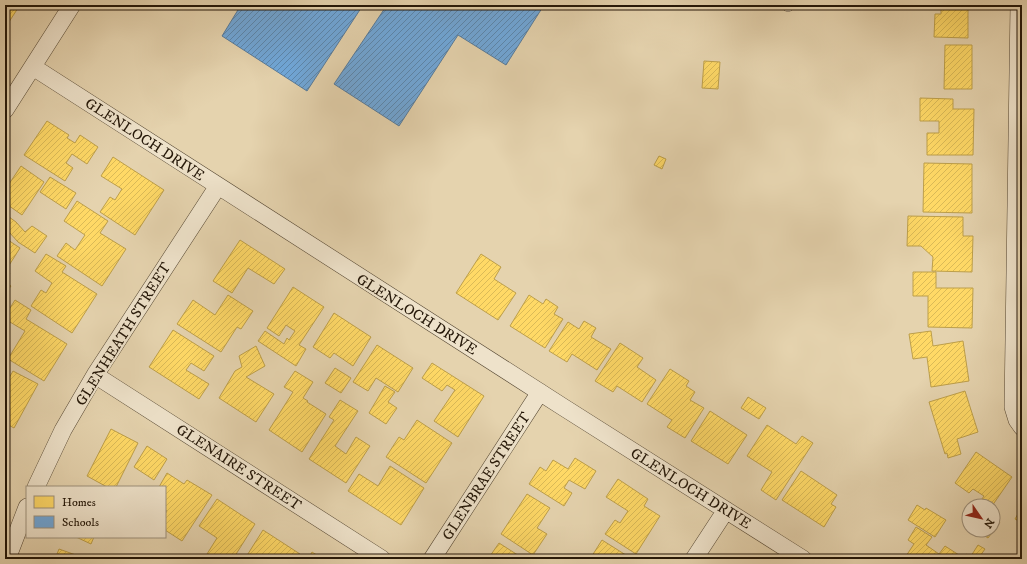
<svg xmlns="http://www.w3.org/2000/svg" width="1027" height="564" font-family="'IM FELL DW Pica',serif">
<defs>
<pattern id="homes-hatch" width="6" height="6" patternUnits="userSpaceOnUse"><rect width="6" height="6" fill="#ffd966"/><path d="M-1 1l2-2M0 6l6-6M5 7l2-2" fill="none" stroke="#daba57"/></pattern>
<pattern id="schools-hatch" width="6" height="6" patternUnits="userSpaceOnUse"><rect width="6" height="6" fill="#6fa8dc"/><path d="M-1 1l2-2M0 6l6-6M5 7l2-2" fill="none" stroke="#5b88b0"/></pattern>
</defs>
<rect width="100%" height="100%" fill="#e5d3ae"/>
<filter id="stains"><feTurbulence type="fractalNoise" baseFrequency=".005" numOctaves="4"/><feColorMatrix values="0 0 0 0 .2 0 0 0 0 .09 0 0 0 0 .02 0 0 0 .5 -.17"/></filter>
<radialGradient id="worn" r=".72"><stop offset=".6" stop-color="#630" stop-opacity="0"/><stop offset="1" stop-color="#630" stop-opacity=".3"/></radialGradient>
<path fill="url(#homes-hatch)" stroke="#bd9f4a" d="M5,5h15l-15,23z
M941,5h27v33l-34,-1 1,-23h6z
M945,45h27v44h-28z
M704,61l16,1 -2,27 -16,-1z
M920,98l33,1v10h21l-1,46h-46v-22h12v-12h-19z
M47,121l22,14 -2,3 8,5 5,-8 18,12 -11,17 -15,-10 -6,9 7,5 -8,13 -41,-26z
M659,156l7,3 -4,10 -8,-4z
M113,157l51,33 -29,45 -35,-23 10,-15 5,3 7,-11 -21,-13z
M924,163l48,1v49l-49,-1z
M21,166l23,16 -22,33 -17,-12v-13z
M50,177l26,16 -10,16 -26,-17z
M77,201l31,20 -8,12 26,16 -24,37 -45,-30 9,-13 9,7 10,-15 -21,-14z
M5,214l11,8 9,10 7,-6 15,10 -12,17 -17,-11 -9,-10 -4,6z
M908,216l55,1v19h10l-1,36 -40,-1 1,-14 -12,-11h-14z
M5,238l15,10 -12,19 -3,-2z
M240,240l45,29 -11,15 -26,-16 -16,25 -19,-12z
M46,254l20,12 -4,6 35,22 -25,39 -41,-27 10,-16 5,3 6,-10 -17,-12z
M481,254l20,13 -7,12 22,14 -18,27 -42,-27z
M5,270l5,3 -5,7z
M913,272h23v16h37l-1,40 -44,-1v-31h-15z
M5,282l6,4 -6,8z
M293,287l31,20 -25,38 7,4 -10,17 -38,-25 7,-10 19,13 3,-6 2,2 6,-9 -9,-6 -7,11 -12,-8z
M228,295l25,16 -12,18 -4,-2 -16,25 -44,-28 16,-24 22,15z
M529,295l14,9 3,-5 12,8 -4,7 9,5 -18,29 -35,-22z
M15,300l16,10 -5,9 41,25 -23,37 -36,-22 17,-28 -20,-12v-3z
M334,313l37,24 -18,29 -19,-13 -4,5 -17,-11z
M584,321l12,7 -5,9 20,12 -14,21 -25,-16 -5,8 -18,-11 19,-29 11,7z
M173,330l41,26 -10,15 -13,-8 -5,7 23,14 -10,15 -50,-32z
M931,331l2,15 30,-5 6,40 -38,6 -4,-30 -14,2 -4,-25z
M620,343l23,15 -6,9 19,13 -14,22 -25,-16 -4,6 -18,-11z
M377,345l36,23 -15,24 -22,-14 -8,13 -15,-9z
M256,346l9,20 -19,11 28,17 -18,28 -37,-24 16,-27 7,-4 -3,-11z
M432,363l52,33 -26,41 -24,-16 21,-31 -8,-5 -5,6 -20,-13z
M335,368l16,10 -10,15 -16,-10z
M670,369l19,12 -3,5 9,6 -5,8 14,8 -19,30 -18,-11 5,-7 -25,-16z
M13,371l25,13 -24,44 -9,-5v-38z
M295,371l18,11 -10,16 5,3 -1,1 19,12 -24,38 -33,-22 24,-38 -9,-5z
M385,386l10,6 -7,10 9,6 -11,16 -17,-11z
M965,391l13,41 -21,7 4,15 -13,4 -1,-5 -2,1 -16,-52z
M748,397l18,11 -7,11 -18,-11z
M340,400l18,11 -23,35 11,8 10,-17 14,9 -24,37 -37,-24 25,-39 -5,-3z
M710,411l37,24 -19,29 -37,-23z
M417,420l35,23 -26,40 -40,-26 13,-20 5,3z
M767,425l29,19 6,-8 11,7 -37,57 -15,-10 11,-18 -25,-16z
M111,429l27,14 -22,44h-9l-20,-11z
M147,446l20,13 -13,21 -20,-13z
M976,452l36,25 -20,29h-15l7,-10 -11,-7 -4,4 -14,-10z
M575,458l21,13 -11,18 -16,-9 -5,8 8,5 -8,13 -35,-22 11,-17 6,4 7,-11 15,9z
M390,466l34,22 -23,37 -53,-34 11,-17 19,12z
M801,471l36,24 -6,9 5,3 -12,20 -42,-27z
M167,473l17,11 3,-4 25,15 -30,46 -17,-11v-16l2,-3 -2,-1v-23h-6z
M618,479l30,20 -4,7 16,10 -24,38 -31,-20 10,-14 5,3 8,-12 -22,-14z
M527,494l23,14 -13,20 10,6 -14,21 -32,-21z
M217,499l38,25 -22,35h-18l-8,-5 10,-16 -18,-12z
M917,505l8,5 1,-2 20,12 -11,17 -27,-17z
M1022,507v16l-7,-4z
M993,516l7,6 -12,16 -12,-8h17z
M916,527l16,10 -6,8 13,9 6,-8 14,9 -3,4h-52l10,-15 -6,-4z
M263,530l37,24 -3,5h-49l-2,-2z
M76,537h18l-3,7z
M602,540l27,17 -1,2h-38z
M499,543l25,16h-36z
M978,545l7,4 -7,10h-2l-5,-3z
M59,549l28,10h-32z
M312,552l11,7h-15z
M966,554l8,5h-11z
M994,555l6,4h-8z"/>
<path fill="url(#schools-hatch)" stroke="#587c9c" d="M241,5h122l-56,86 -85,-55z
M387,5h157l-38,60 -48,-30 -59,91 -65,-42z"/>
<g fill="none" stroke-linecap="round" stroke-linejoin="round">
<g stroke="#544632" stroke-width="10">
<path id="lane" d="M788,7v-2"/>
</g>
<g stroke="#544632" stroke-width="18">
<path id="street" d="M1019,5l-6,402 4,13 5,7
M33,67l530,340 240,152
M5,110l67,-105
M95,375l287,184
M36,487l27,-57 32,-55 123,-189
M7,559l20,-52
M432,559l108,-167
M694,559l32,-49"/>
</g>
<use href="#lane" stroke="#eee2ca" stroke-width="9"/>
<use href="#street" stroke="#eee2ca" stroke-width="17"/>
</g>
<g text-anchor="middle" stroke-width="4" stroke-linejoin="round" paint-order="stroke">
<g font-size="15" fill="#241708" stroke="#eee2ca">
<text transform="translate(145 139) rotate(33)" y="5">GLENLOCH DRIVE</text>
<text transform="translate(417 314) rotate(32)" y="5">GLENLOCH DRIVE</text>
<text transform="translate(123 334) rotate(-58)" y="5">GLENHEATH STREET</text>
<text transform="translate(239 467) rotate(33)" y="5">GLENAIRE STREET</text>
<text transform="translate(486 476) rotate(-57)" y="5">GLENBRAE STREET</text>
<text transform="translate(691 488) rotate(32)" y="5">GLENLOCH DRIVE</text>
</g>
</g>
<rect width="1027" height="564" fill="none" stroke="#e5d3ae" stroke-width="20"/>
<rect x="6" y="6" width="1015" height="552" fill="none" stroke="#241708" stroke-width="2"/>
<rect x="10" y="10" width="1007" height="544" fill="none" stroke="#241708"/>
<rect x="26" y="486" width="140" height="52" fill="#eee2ca" stroke="#9d917c"/>
<rect x="34" y="496" width="20" height="12" fill="#ffd966" stroke="#9d917c"/>
<text x="62" y="506" font-size="12" fill="#241708">Homes</text>
<rect x="34" y="516" width="20" height="12" fill="#6fa8dc" stroke="#9d917c"/>
<text x="62" y="526" font-size="12" fill="#241708">Schools</text>
<g transform="translate(981 518) rotate(124)"><circle r="19" fill="#eee2ca" stroke="#9d917c"/>
<path d="M0-3L7 15L0 10L-7 15Z" fill="#8f2418"/>
<text y="-6" font-size="11" font-weight="bold" text-anchor="middle" fill="#241708">N</text>
</g>
<rect width="100%" height="100%" filter="url(#stains)"/>
<rect width="100%" height="100%" fill="url(#worn)"/>
</svg>
